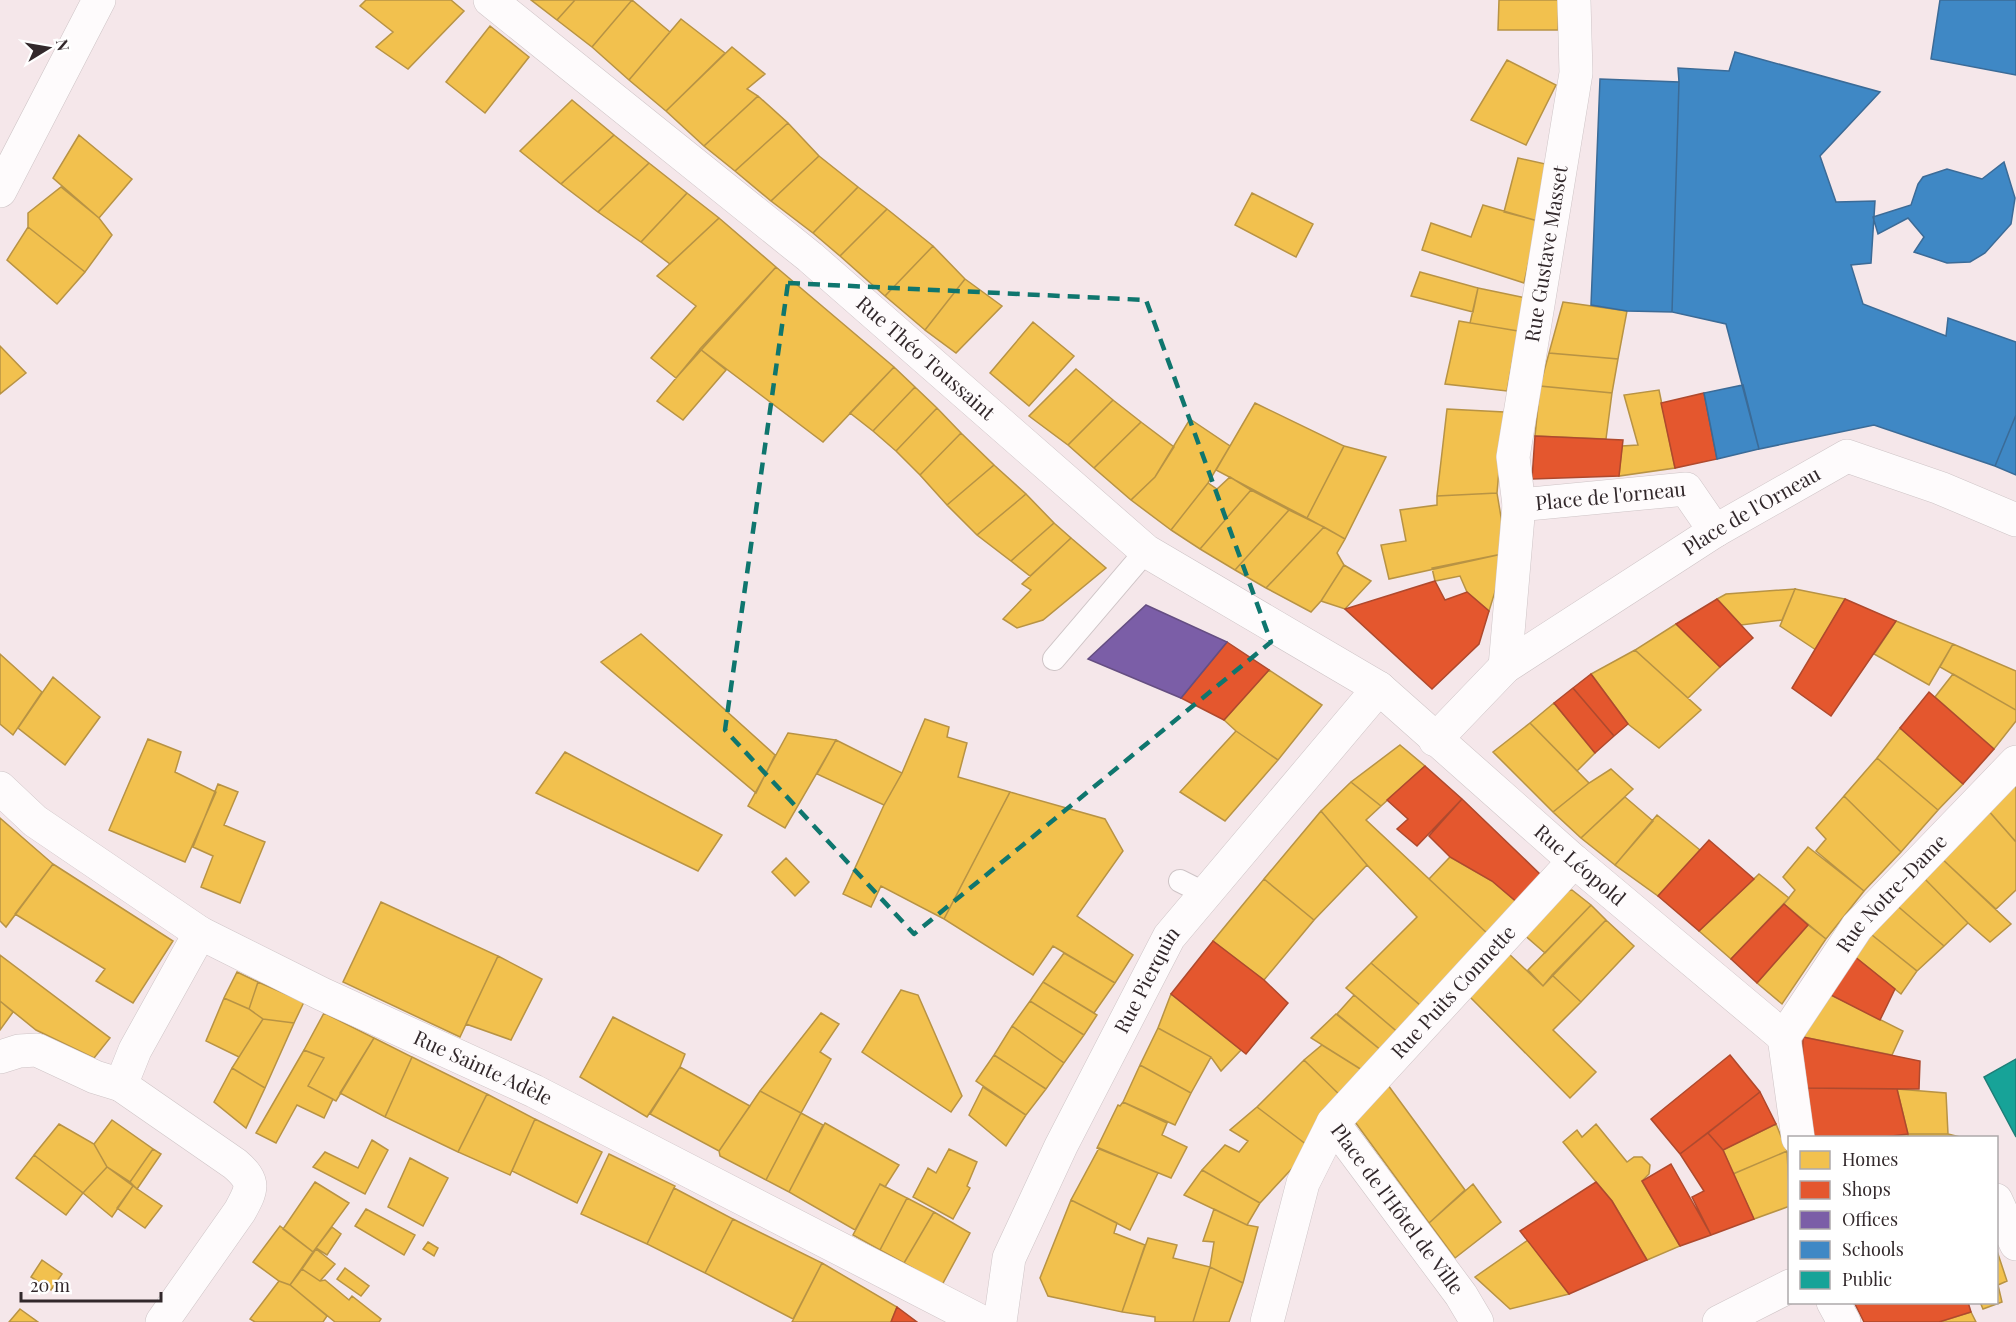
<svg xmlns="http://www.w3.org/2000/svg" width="2016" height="1322" font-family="'Playfair Display',serif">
<rect width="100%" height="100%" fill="#f5e7ea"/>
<path fill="#f2c14e" stroke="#b89344" stroke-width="1.5" d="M366,0h85l13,11 -56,58 -32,-22 17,-15 -33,-26z
M531,0h44l-18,20z
M575,0h57l-40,47 -35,-27z
M632,0l38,32 -41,48 -37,-33z
M1499,0h60l-1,30h-60z
M681,19l44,34 -59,58 -37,-31z
M490,26l39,31 -44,56 -39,-31z
M732,47l33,27 -18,15 11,7 -54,50 -38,-35z
M1507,60l49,25 -30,60 -55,-25z
M758,96l30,27 -53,48 -31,-25z
M572,100l42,35 -53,49 -41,-33z
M788,123l31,33 -48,45 -36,-30z
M79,135l53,44 -33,39 -46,-40z
M614,135l35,28 -51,49 -37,-28z
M819,156l39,31 -45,46 -42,-32z
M1518,158l32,7 -12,56 -34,-9z
M649,163l38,30 -46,49 -43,-30z
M61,187l38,31 13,17 -27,37 -57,-45v-14z
M858,187l29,22 -47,47 -27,-23z
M687,193l32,25 -49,46 -29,-22z
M1252,193l61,31 -17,33 -61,-32z
M1483,205l55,16 -14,62 -102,-33 9,-27 40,14z
M887,209l46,37 -48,50 -45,-40z
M719,218l57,49 -100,111 -25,-20 45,-52 -39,-30z
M28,227l57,45 -28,32 -50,-44z
M933,246l32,33 -40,51 -40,-34z
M776,267l118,100 -71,75 -123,-93z
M1420,272l58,16 -5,24 -62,-16z
M965,279l37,27 -46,47 -31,-23z
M1478,288l48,10 -8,33 -48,-8z
M1563,302l64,9 -9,48 -69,-6z
M1459,321l59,10 -11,60 -62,-7z
M1033,322l41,34 -45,50 -39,-33z
M0,346l26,27 -26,21z
M700,349l26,21 -43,50 -26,-19z
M1549,353l69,6 -6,34 -72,-7z
M894,367l21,20 -42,44 -23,-18z
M1076,369l37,31 -45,45 -39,-29z
M1540,386l72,7 -6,46 -71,-3z
M915,387l22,21 -41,43 -23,-20z
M1659,390l16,78 -56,8 3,-30 16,-1 -14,-50z
M1113,400l28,22 -47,46 -26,-23z
M1255,403l89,43 -37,72 -91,-48z
M937,408l24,25 -41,42 -24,-24z
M1447,409l57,3 -7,81 -60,3z
M1190,419l40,27 -22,37 -37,47 -40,-30 24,-23z
M1141,422l33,25 -19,30 -24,23 -37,-32z
M961,433l33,32 -47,40 -27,-30z
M1344,446l42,11 -41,82 -38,-21z
M994,465l32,29 -49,41 -30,-30z
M1230,477l21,13 -51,59 -29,-19 37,-47 9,6z
M1251,490l38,20 -54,60 -35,-21z
M1497,493l10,60 -118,26 -8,-34 25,-4 -6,-31 37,-5v-9z
M1026,494l28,29 -43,38 -34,-26z
M1289,510l35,17 -58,61 -31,-18z
M1054,523l17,15 -41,38 -19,-15z
M1324,527l21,12 -8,14 7,12 -23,36 -10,11 -45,-24z
M1071,538l35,30 -63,52 -26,8 -14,-9 28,-29 -9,-6z
M1507,553l-18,58 -22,-19 -7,-16 -25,5 -3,-13z
M1344,565l27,16 -26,28 -24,-8z
M1795,589l50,10 -29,51 -36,-24z
M1795,589l-13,31 -41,5 -24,-26 9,-5z
M1896,621l57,23 -24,41 -55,-31z
M1676,624l44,43 -32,31 -53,-48z
M641,634l134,121 -19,38 -155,-131z
M1953,644l63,27v39l-76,-43z
M1635,650l66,60 -42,38 -31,-24 -37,-50z
M0,654l42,38 -29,43 -13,-11z
M1269,670l53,35 -44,55 -42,-29 -12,-11z
M1953,674l63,36v11l-22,28 -59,-52z
M53,677l47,40 -35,48 -47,-37z
M1554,703l41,50 -18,18 -47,-48z
M925,719l24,8 -2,10 20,6 -9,34 52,15 -66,127 -63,-33 -10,21 -28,-13 41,-89 18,-32z
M1530,723l59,60 -36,29 -60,-60z
M1900,728l63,56 -25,26 -61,-52z
M1236,731l42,29 -53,61 -45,-29z
M788,733l48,7 -51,88 -37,-22z
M148,739l33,13 -6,20 41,20 -31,70 -76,-32z
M836,740l66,33 -18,32 -67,-31z
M1400,745l25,21 -44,40 -30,-24z
M565,752l157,83 -24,36 -162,-78z
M1877,758l61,52 -37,42 -57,-56z
M1611,769l22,20 -52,49 -28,-26 36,-29z
M1351,782l30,24 -15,14 123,115 -68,71 -50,-43 46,-46 -50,-52 -46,-54z
M2016,782v60l-29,-33z
M218,784l20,8 -14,33 41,17 -25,61 -39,-16 12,-31 -20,-9z
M1010,792l95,27 18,32 -46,65 56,39 -18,28 -62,-37 -20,29 -89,-56z
M1844,796l57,56 -37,39 -48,-40 10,-12 -10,-11z
M1625,797l28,24 -38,44 -34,-27z
M1987,809l29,33v48l-20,19 -57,-53z
M1321,811l46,54 -53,55 -50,-41z
M1657,815l43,35 -42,46 -43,-31z
M0,818l53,46 -47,63 -6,-6z
M1808,847l56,44 -38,48 -42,-35 11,-14 -12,-13z
M1939,856l72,68 -21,18 -22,-19 -47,-48z
M1450,857l42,24 27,23 -30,31 -60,-56z
M786,858l23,24 -14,14 -23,-24z
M53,864l120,77 -40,62 -37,-22 9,-12 -90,-55z
M1759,874l30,24 -58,61 -32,-28z
M1921,875l47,48 -24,23 -50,-43z
M1264,879l50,41 -50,60 -51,-39z
M1572,890l19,15 -46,48 -23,-20 39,-41z
M381,902l117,54 -38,81 -117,-55z
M1894,903l50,43 -27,25 -50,-40z
M1591,905l15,15 -63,66 -15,-16z
M1606,920l28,26 -53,56 -29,-27z
M1808,925l18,14 -44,65 -25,-21z
M1867,931l50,40 -16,23 -52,-42z
M1064,953l51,30 -21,30 -51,-31z
M1508,953l35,33 9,-11 29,27 -28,28 43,42 -26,26 -102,-103z
M0,955l110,83 -16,20 -58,-28 -36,-29z
M498,956l44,23 -31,61 -45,-16z
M1371,963l50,43 -20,29 -55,-47z
M237,972l21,10 -9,27 -25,-11z
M258,982l46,20 -10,21 -31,-4 -14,-10z
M1043,982l54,33 -13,20 -54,-34z
M901,990l17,5 44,101 -11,16 -89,-60z
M1825,992l78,39 -11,24 -89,-18z
M1171,994l70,56 -20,21 -10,-14 -53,-29z
M1354,995l47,40 -14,20 -50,-41z
M224,998l25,11 14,10 -24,38 -33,-16z
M0,1001l13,11 -13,18z
M1030,1001l54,34 -20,28 -52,-37z
M324,1013l50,25 -38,63 -28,-15 16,-28 -20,-8z
M821,1013l18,11 -19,28 11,7 -30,54 -41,-22z
M1336,1014l51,41 -17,20 -59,-37z
M613,1017l72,37 -5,13 -33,50 -67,-40z
M263,1019l31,4 -29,65 -33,-20z
M1012,1026l52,37 -18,26 -52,-34z
M1158,1028l53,29 -20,36 -51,-28z
M374,1038l38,19 -27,60 -45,-24z
M1322,1045l48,30 -22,28 -44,-43z
M304,1050l20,8 -16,28 25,13 -9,19 -27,-13 -21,38 -20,-10z
M994,1055l52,34 -20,26 -50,-34z
M412,1057l75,37 -29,58 -73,-35z
M1304,1060l44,43 -37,45 -54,-41z
M1140,1065l51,28 -16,32 -52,-23z
M680,1067l70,39 -31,45 -69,-37z
M232,1068l33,20 -19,40 -32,-26z
M1385,1081l80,109 -36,33 -79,-108z
M983,1087l43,28 -20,31 -37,-31z
M1897,1089l49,4 2,41h-40z
M760,1091l41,22 -35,67 -46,-24 -1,-5z
M487,1094l48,25 -25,56 -52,-23z
M1123,1102l44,21 -5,12 25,12 -16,31 -74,-30 21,-43 2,1z
M1257,1107l54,41 -51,55 -58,-33 23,-25 14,7 9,-11 -18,-11z
M801,1113l22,12 -34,67 -23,-12z
M535,1119l67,33 -25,51 -65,-32z
M112,1120l41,29 -23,33 -23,-15 -13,-23z
M825,1123l74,42 -14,22 -5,-3 -25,46 -66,-38z
M59,1124l35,20 13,23 -24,26 -49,-38z
M1596,1124l31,38 7,-5h8l8,8 -1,9 -7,7 38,65 -33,14 -35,-59 -49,-59 14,-12 5,7z
M1776,1124l11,27 -54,23 -10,-24z
M1908,1134v4h-33z
M1908,1134h40l16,4h-56z
M372,1140l16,10 -23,44 -52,-27 12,-15 33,16z
M1099,1148l59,25 -28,57 -59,-30z
M153,1149l8,5 -24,35 -7,-7z
M949,1149l28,13 -10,24 3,2 -17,31 -40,-22 15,-29 8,5z
M1787,1151l3,55 -36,13 -21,-45z
M609,1154l66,32 -28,58 -66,-30z
M34,1155l49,38 -17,22 -50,-37z
M410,1158l38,20 -25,48 -35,-19z
M107,1167l26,19 -21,31 -29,-24z
M1202,1170l58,33 -13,22 -63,-30z
M315,1182l34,21 -36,49 -30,-23z
M880,1184l27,14 -27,52 -27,-15z
M1473,1184l28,38 -46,36 -26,-35z
M133,1186l29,20 -17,22 -28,-20z
M674,1188l59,31 -28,54 -58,-29z
M907,1198l27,14 -30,51 -24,-13z
M1071,1200l46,23 -3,10 31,12 -23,67 -74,-16 -8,-18z
M366,1209l49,26 -11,20 -49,-29z
M1214,1209l33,16 11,2 -15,56 -33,-16 4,-25 -11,-1z
M934,1212l36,21 -28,52 -38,-22z
M733,1219l89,44 -29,56 -88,-46z
M280,1226l33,26 -23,33 -11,-4 -26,-19z
M332,1227l9,7 -14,21 -11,-7z
M1148,1238l29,7 -4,13 37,9 -17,55h-38v-5l-33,-5z
M1528,1240l41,54 -59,15 -35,-32z
M428,1242l10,6 -4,8 -11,-7z
M1996,1248l11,33 -9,4 4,17 -19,7 -3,-7h16z
M316,1249l19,15 -15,17 -18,-12z
M42,1260l20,14 -11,16 -20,-13z
M822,1263l75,44 -6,15h-99z
M1210,1267l33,16 -14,39h-36z
M345,1268l24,18 -8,10 -24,-17z
M302,1269l18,12 5,-1 24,20 3,-4 29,23 -2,3h-44l-45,-37z
M279,1281l11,4 37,31 -4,6h-68l-5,-3z
M20,1309l18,13h-29z
M1971,1312l5,10h-37z"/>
<path fill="#e4572e" stroke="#af492d" stroke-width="1.5" d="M1704,393l13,66 -42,9 -14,-65z
M1535,436l88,4 -4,36 -87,3z
M1435,581l10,19 22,-8 22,19 -10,33 -47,45 -87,-80z
M1717,599l36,39 -33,29 -44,-43z
M1845,599l51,22 -65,95 -39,-28z
M1227,642l42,28 -45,50 -43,-22z
M1591,674l37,50 -14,12 -41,-48z
M1573,688l41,48 -19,17 -41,-50z
M1929,692l65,57 -31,35 -63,-56z
M1425,766l37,33 -45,47 -20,-17 11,-10 -21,-19z
M1462,799l79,76 -22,29 -27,-23 -42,-24 -21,-21z
M1709,840l45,39 -55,52 -41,-35z
M1784,904l24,21 -51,58 -26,-24z
M1213,941l51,39 24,23 -42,51 -75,-60z
M1849,952l46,37 -15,31 -55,-28z
M1803,1037l117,24 -1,28 -117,-1z
M1730,1055l30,37 -80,62 -29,-35z
M1802,1088l95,1 11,45 -33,4h-69z
M1760,1092l16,32 -53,26 -15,-17z
M1708,1133l15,17 31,69 -43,16 -19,-38 12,-6 -24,-37z
M1671,1164l40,71 -31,11 -38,-65z
M1596,1182l16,19 35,59 -78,34 -49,-63z
M1854,1302h114l3,10 -32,10h-75z
M897,1307l20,15h-26z"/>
<path fill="#7b5ea7" stroke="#654e82" stroke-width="1.5" d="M1146,605l81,37 -46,56 -93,-39z"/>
<path fill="#3f88c5" stroke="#3b6b97" stroke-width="1.5" d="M1940,0h76v75l-85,-16z
M1735,52l145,40 -60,64 16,46 39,-1 -4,62 -20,2 12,39 83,32 2,-18 68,24v73l-21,51 -121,-41 -115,24 -33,-125 -54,-12 7,-230 -1,-14 51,3z
M1600,79l79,3 -7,230 -45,-1 -36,-6z
M2004,162l11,36 -4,26 -26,29 -15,9 -23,1 -33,-11 10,-15 -16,-19 -30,16 -5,-17 38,-12 7,-21 5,-7 24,-8 35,10z
M1743,385l16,64 -42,10 -13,-66z
M2016,415v60l-21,-9z"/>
<path fill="#17a398" stroke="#1f7e77" stroke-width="1.5" d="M2016,1059v78l-32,-60z"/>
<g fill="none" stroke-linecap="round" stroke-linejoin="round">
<g stroke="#cec4c6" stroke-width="24">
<path id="lane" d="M1054,659l92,-108
M1180,881l26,13"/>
</g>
<g stroke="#cec4c6" stroke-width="34">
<g id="street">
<path id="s1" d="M490,0l320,257 336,294 233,137 195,173 210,176"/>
<path d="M0,191l99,-191"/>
<path id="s2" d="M1519,505l167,-16 29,42"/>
<path id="s3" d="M1505,667l14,-162 -6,-48 63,-384 -2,-73"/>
<path id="s4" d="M1435,740l70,-73 210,-136 132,-75 93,32 76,32"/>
<path id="s5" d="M0,788l35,33 165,112 122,61 212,97 448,231"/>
<path id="s6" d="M1784,1037l73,-110 159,-165"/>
<path d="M1784,1037l14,101"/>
<path d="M0,1057l19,-6 18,-1 58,27 26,8"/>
<path id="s7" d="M1333,1123l241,-262"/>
<path d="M1996,1200l20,44"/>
<path d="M1833,1302l11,20"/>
<path d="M162,1322l78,-111c12,-22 16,-29 -5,-47l-114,-79 14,-35 65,-117"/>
<path id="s8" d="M1000,1322l9,-64 52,-112 108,-209 210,-249"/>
<path id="s9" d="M1267,1322l36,-139 30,-60 128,172 16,27"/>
<path d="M1719,1322l71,-36"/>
</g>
</g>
<use href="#lane" stroke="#fefbfc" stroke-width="22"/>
<use href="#street" stroke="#fefbfc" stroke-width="33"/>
</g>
<path fill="none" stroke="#0f766e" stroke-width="4.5" stroke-dasharray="12 8" stroke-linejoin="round" d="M788,283l358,17 125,342 -357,292 -189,-204z"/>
<g text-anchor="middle" stroke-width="6" stroke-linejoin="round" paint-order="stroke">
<g font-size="20" fill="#32282b" stroke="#fff">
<text dy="7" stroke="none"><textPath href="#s3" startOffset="417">Rue Gustave Masset</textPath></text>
<text dy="7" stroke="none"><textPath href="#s1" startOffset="564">Rue Théo Toussaint</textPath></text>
<text dy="7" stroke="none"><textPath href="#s2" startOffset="92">Place de l'orneau</textPath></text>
<text dy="7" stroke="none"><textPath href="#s4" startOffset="393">Place de l'Orneau</textPath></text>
<text dy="7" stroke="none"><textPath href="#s1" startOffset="1395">Rue Léopold</textPath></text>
<text dy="7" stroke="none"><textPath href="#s6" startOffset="180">Rue Notre-Dame</textPath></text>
<text dy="7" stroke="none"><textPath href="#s8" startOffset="375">Rue Pierquin</textPath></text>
<text dy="7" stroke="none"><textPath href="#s7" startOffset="178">Rue Puits Connette</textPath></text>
<text dy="7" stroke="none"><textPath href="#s5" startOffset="561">Rue Sainte Adèle</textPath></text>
<text dy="7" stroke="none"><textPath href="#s9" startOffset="318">Place de l'Hôtel de Ville</textPath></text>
</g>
</g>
<rect x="1788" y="1136" width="210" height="168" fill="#ffffff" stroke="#ada9aa" stroke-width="1.5"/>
<rect x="1800" y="1151" width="30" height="18" fill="#f2c14e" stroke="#ada9aa" stroke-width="1.5"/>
<text x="1842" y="1166" font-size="18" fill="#32282b">Homes</text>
<rect x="1800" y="1181" width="30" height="18" fill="#e4572e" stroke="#ada9aa" stroke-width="1.5"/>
<text x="1842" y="1196" font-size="18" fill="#32282b">Shops</text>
<rect x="1800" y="1211" width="30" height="18" fill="#7b5ea7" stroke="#ada9aa" stroke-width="1.5"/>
<text x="1842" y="1226" font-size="18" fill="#32282b">Offices</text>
<rect x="1800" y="1241" width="30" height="18" fill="#3f88c5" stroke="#ada9aa" stroke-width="1.5"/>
<text x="1842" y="1256" font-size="18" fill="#32282b">Schools</text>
<rect x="1800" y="1271" width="30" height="18" fill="#17a398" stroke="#ada9aa" stroke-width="1.5"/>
<text x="1842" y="1286" font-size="18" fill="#32282b">Public</text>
<g transform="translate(48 48) rotate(79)" stroke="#ffffff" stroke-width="4.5" paint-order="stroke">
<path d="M0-4.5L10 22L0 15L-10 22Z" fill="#32282b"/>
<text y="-9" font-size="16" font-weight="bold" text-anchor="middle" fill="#32282b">N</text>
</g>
<path d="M21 1292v9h140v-9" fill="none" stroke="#32282b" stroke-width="3"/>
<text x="30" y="1292" font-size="18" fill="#32282b" stroke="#ffffff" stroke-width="4.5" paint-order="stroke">20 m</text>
</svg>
